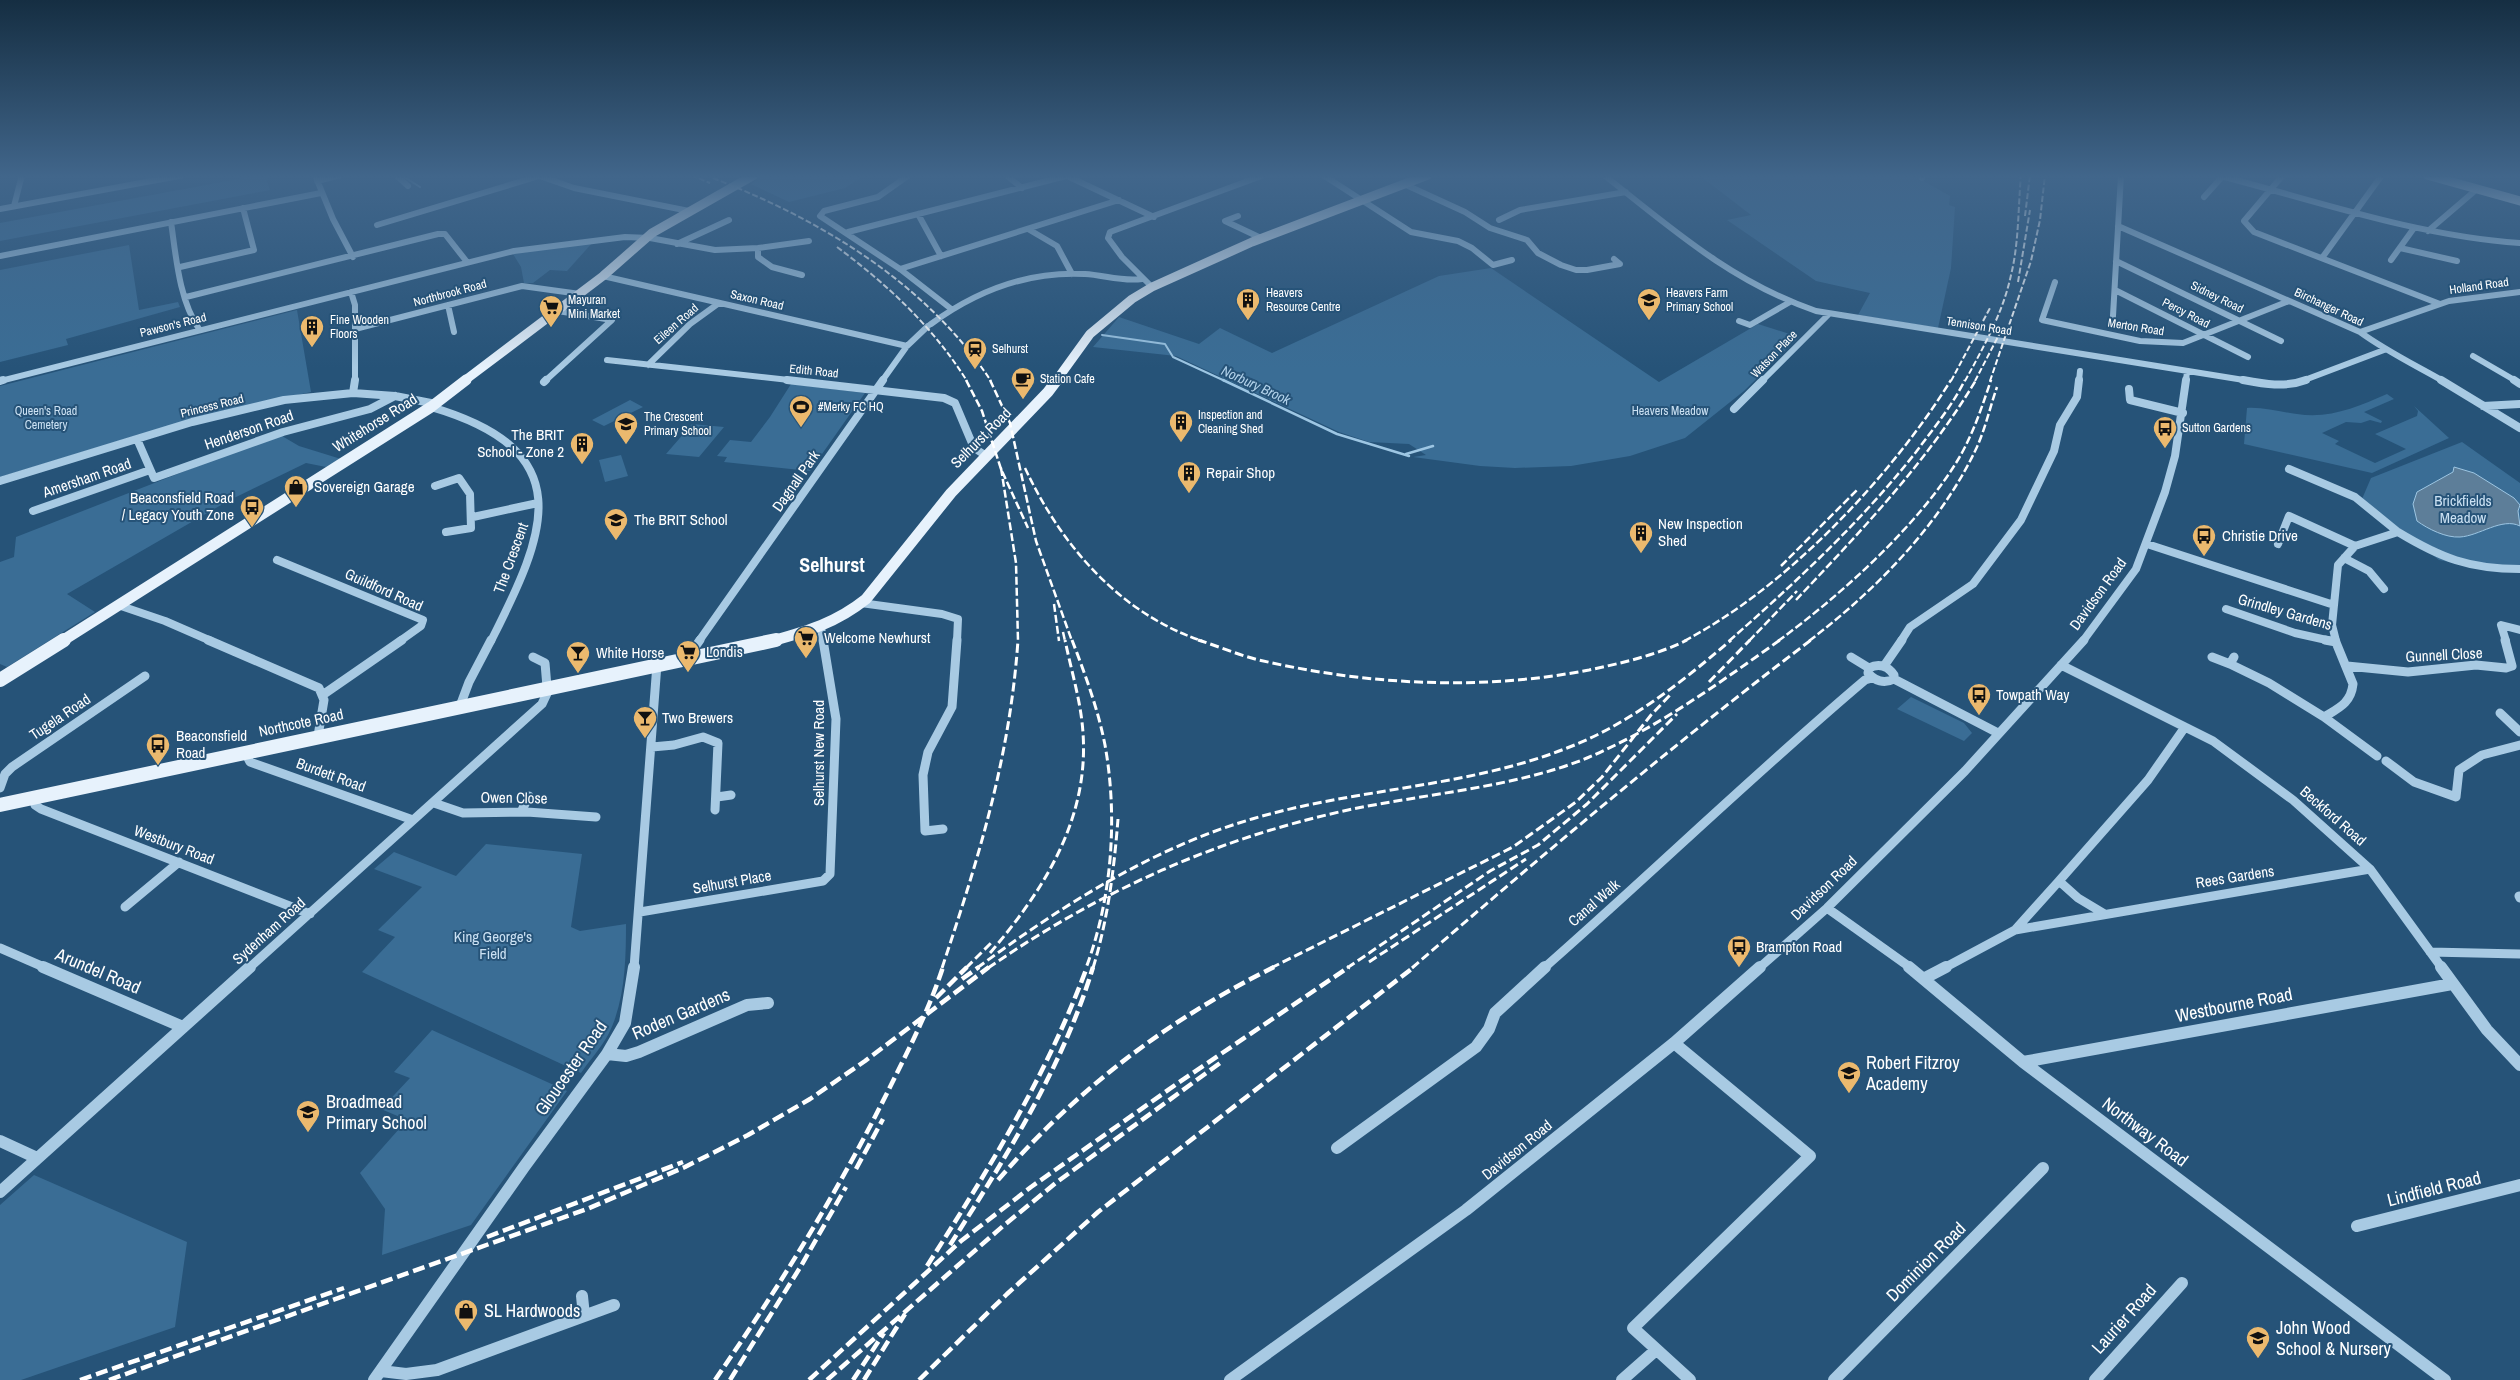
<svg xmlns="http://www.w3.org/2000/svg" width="2520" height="1380" font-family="'Archivo Narrow',sans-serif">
<rect width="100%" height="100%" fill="#265378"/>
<path fill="#3a6d95" d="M260,175h5l5,15 -270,51v-18z
M763,175h102l-20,13 -56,14 -38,-18z
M1699,175h214l37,21 -1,9 6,2 -4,61 -13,60 -80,-13 12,-22 -54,-12 -89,-61 24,-5z
M593,242l-26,29 -17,-1 -17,13h-9l-3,-16 -8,-13z
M129,245l10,65 39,-8 2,5 -114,32 2,6 -68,17v-92z
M1491,268l168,114 99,-58 41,13 -55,54 -59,47 -55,18 -59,10 -56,2 -35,-2 -67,-9 13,-2 -17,-11 -40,-2 -30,-10 -163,-76 -83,-9 26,-30 80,27 21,-16 52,25 167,-77z
M297,310l14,82 -117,26 -194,59v-91z
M791,384l74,9 -55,78 -86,-9 3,-5 -10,-1 13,-16 21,2 19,-25z
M2387,394l7,5 -30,13 18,9 -1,2 -11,-3 -9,3 -15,-1 -24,11 17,8 -4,3 40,19 31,-14 -31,-15 42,-18 1,-5 -4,-5 35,32 -77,35 -128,-29 3,-36c16,-1 34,4 50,6 33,5 60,-7 90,-20z
M630,400l13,7 -39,19 -12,-6z
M692,424l32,3 -25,30 -33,-3z
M282,436l17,10 42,13 -15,8 -20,-4 -78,38 -161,93 28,18 -88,55 -7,-3v-102l14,-5 2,-20 205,-80z
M2462,442l58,41v86l-44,-2 -37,-7 -77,-61 9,-21z
M621,455l7,21 -23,6 -6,-22z
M1911,697l53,26 8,10 -8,8 -67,-32z
M486,844l96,10 -11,73 9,4 46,-7c0,37 -1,78 -18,111 -7,13 -19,26 -27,38l-219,-101 33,-35 -17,-7 44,-43 -48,-18 20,-17 62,24z
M432,1030l135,61 -96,134 -89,30 3,-46 -25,-36 47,-53 -26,-11 29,-31 -16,-6z
M34,1175l153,67 -12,85 -154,53h-21v-175z"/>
<path fill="#5d7e99" stroke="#9dc6e3" d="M2454,467l20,6 40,25 6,7 -2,6 2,15c-18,-9 -41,10 -60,11 -14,1 -32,-8 -43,-16l-4,-17 4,-12 36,-20z"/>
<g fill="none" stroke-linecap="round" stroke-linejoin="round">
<path stroke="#9dc6e3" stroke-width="2" d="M401,175l19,12
M1102,335l63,9 8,13 52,24"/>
<path stroke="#9dc6e3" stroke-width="2.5" d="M1223,380l114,54 72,22
M1406,454l27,-8"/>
<path stroke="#a8cae3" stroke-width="6" d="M315,175l18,44 20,38
M396,175l12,11
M537,175l37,13 115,23
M909,175l-31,22 -54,14 -4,5 80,53 50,39
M1006,175l16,13
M1065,175l89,42
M1323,175l88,57 47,9 14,7 21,17 19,-5
M1604,175c68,54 128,107 212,136l434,70
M2217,175c100,26 200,61 303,68
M2283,175l-39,46 10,11 186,72
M1922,178l1,-3
M317,181l24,-6
M1404,184l61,28 25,16 37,12 11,13 23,12 15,5h11l33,-6 -6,-5
M2204,197l18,-20
M14,206l8,-31
M0,209l184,-34
M918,214l23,42
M1238,216l-13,5 36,17
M1499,220l21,-10 106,-18
M171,222c5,34 8,78 28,107
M377,225l162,-49
M2118,226l242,106c26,19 55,33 83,49
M1028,229l29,17 15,28
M2428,231l49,-42
M848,232l222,-57
M677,244l52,-24
M758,248v9l14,10 30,8
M2400,248l57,13
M0,256l321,-63
M2322,258l60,-83
M2391,260l23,-32
M2116,261l165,80
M180,267l74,-17 -11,-42
M900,269l219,-69
M603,276l304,70
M2055,282l-13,38 98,21 43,2 106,-42
M1152,287l-30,-30 -14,-19 2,-6 154,-57
M2115,290l133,67
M351,292l4,13v76
M186,297l252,-63h7l22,28
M448,305l6,27
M2113,316l8,-141
M1739,321l11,4 40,-23
M931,324c45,-33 97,-53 154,-50 19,1 37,8 57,5
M355,329l167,-43 58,8
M2360,332l89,-31 71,-9
M2473,356l43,25
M607,360l191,21
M648,365l42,-41 29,-21
M0,381l514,-130 111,-14 25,1 65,12 43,-2 51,-7
M545,381l67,-61 -54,-9
M882,381l25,-35 21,-20
M1762,381l67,-67
M2079,381l1,-10
M2186,381l1,-10
M2302,381l82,-31"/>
<path stroke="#a8cae3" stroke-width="8" d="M787,380l157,18 11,5 19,45 11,7
M2243,380c21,4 42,8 63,0
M2441,380l79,48
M2514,380l6,4
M0,381l3,-1
M544,382l2,-2
M2129,389l1,11 53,13
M353,393l2,-13
M2483,406l37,-2
M431,407c150,44 116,124 60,234
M1734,409l29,-29
M137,439l17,39 129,-46 87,-23 25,-13
M2289,469l66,28 43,35
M0,481l192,-59 92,-22 69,-7 42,3 41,8
M435,486l24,-8 11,16 1,34 -25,4
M33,511l117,-41
M473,517l65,-14
M2147,544l187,61
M2278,544l11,-28 66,30
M2344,558l25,13 15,18
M277,560l146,60 -2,6 -21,15
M861,603l81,11 16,5 -1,22
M118,605l47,16 46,20
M2226,609l69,24 36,8
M821,627l2,14
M699,641l184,-261
M1901,641l9,-14 63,-43 48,-64 33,-69 6,-26 17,-28 2,-17
M2083,641l53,-72 29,-77 10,-36 11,-76
M2336,641l-4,-16 6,-60 17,-19 43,-14c43,26 71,37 122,37
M2506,641l-5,-16 19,5"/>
<path stroke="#a8cae3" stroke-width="9" d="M208,640l111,48 5,12 -6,36
M2325,640l11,2
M533,657l12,6 2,24
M694,657l1,-10 5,-7
M1851,657l18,11
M2212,657l18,7
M2234,657l-4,7 39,19 55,34c15,-9 27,-14 29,-33l-18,-44
M2061,665l152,76 80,59 77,69 72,99
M1884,666l18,-26
M2347,666l61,6 68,-7 30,3 6,-2 -7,-26
M1869,668l-1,5c7,8 16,11 26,6
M1869,668c10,-5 19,-2 25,7v4
M1894,679l104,54
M324,694l78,-54
M460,706l9,-24 22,-42
M2500,713l20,19
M2324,717l53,39
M652,747l22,-2 29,-8 15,6 -3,67
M245,752l5,10 163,58
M2386,761l28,21 42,15 3,-27 23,-15 38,-10
M0,788l5,-14 7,-7 133,-91
M717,797l14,-2
M33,798l2,7 6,4 269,105
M434,803l29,10 64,-1 69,5
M521,812l8,-16
M943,829l-18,2 -2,-56 5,-23 24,-45 5,-67
M2059,881l89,-101 37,-53
M2519,896l1,2
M125,907l54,-45
M1827,908l84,60
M640,912l183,-31 7,-7 6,-155 -13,-79
M2103,913l-25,-15 -19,-17 -44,49 355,-61
M0,948l46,20
M2430,952l90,2
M249,968l293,-264 8,-17
M634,968l23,-304
M1544,968c108,-95 211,-195 321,-288l7,-2
M1759,968l68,-60 138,-137 119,-131
M1944,968l71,-38"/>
<path stroke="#a8cae3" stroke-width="12" d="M43,967l140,60
M1909,967l114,95 422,318
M2441,967l46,63 33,35
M1925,978l21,-11
M1674,1043l136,113 -177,172 57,52
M607,1054l19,2 13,-4 108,-47 21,-2
M2023,1062l429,-78
M0,1141l37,17
M1337,1148l139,-101 13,-18 6,-16 50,-46
M0,1192l250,-225
M2357,1226l163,-41
M582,1296l2,20
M381,1371l25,3 31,-4 177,-65
M374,1380l150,-213 83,-113 18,-31 9,-56
M1230,1380l236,-170 208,-167 86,-76
M1622,1380l34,-30
M1834,1380l209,-212
M2095,1380l87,-97"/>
<path stroke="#e7f2fc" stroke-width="9" d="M2427,175l93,26
M464,381l139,-105 49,-43 102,-58
M1056,381l34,-47 42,-35 20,-12 100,-45 176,-67"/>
<path stroke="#e7f2fc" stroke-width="11" d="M62,641l369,-234 35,-27
M772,641c36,-10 64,-18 94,-42l85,-106 97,-101 9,-12"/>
<path stroke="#e7f2fc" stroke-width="14" d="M0,680l64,-40
M0,805l776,-165"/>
<path stroke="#fff" stroke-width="2" stroke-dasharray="6 2.5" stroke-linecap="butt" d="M691,175l19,8
M705,175c111,42 219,105 286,206
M2025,216l5,-41
M837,247c51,38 96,80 130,134
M2018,282l12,-72
M1951,381l39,-73
M1965,381c18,-33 38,-68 46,-106 8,-32 7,-67 10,-100
M1975,381l27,-52
M1990,381l41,-120 9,-41 5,-45"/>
<path stroke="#fff" stroke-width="2.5" stroke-dasharray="8 3" stroke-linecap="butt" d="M966,380l16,31 19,58 27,59
M990,380l20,43 26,118 36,100
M1001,468l15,95 2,78
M1025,468c36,77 94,145 177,173
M1781,566l76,-76
M1796,600c65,-69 131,-138 180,-220
M1054,604l5,37
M1063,632l2,9
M1684,641c102,-53 207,-164 267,-261
M1729,641c67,-59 132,-119 187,-189 17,-23 36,-46 49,-72
M1749,641l48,-50
M1778,641c62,-45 142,-117 181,-183 14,-24 23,-51 32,-78
M1809,641c67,-51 131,-116 167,-192 9,-19 14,-42 21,-62"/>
<path stroke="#fff" stroke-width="3" stroke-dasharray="9 4" stroke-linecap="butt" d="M1072,640c13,34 26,69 33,105 13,73 7,153 -19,223
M1198,640c20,6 40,15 61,20 108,25 221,31 330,10 33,-7 68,-15 98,-30
M1709,682l41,-42
M990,953c54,-63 99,-134 93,-220 -2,-32 -12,-63 -18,-93
M1369,962l157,-103
M942,968c37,-111 68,-211 76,-328
M966,968l25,-25
M977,968c83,-61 175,-120 275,-149 104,-31 214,-31 315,-71 61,-23 115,-66 164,-108
M988,968c112,-77 227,-129 360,-158 76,-16 169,-23 239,-52 69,-29 132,-75 193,-118
M1093,968c15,-49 21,-98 25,-149
M1271,968l242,-121 63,-45 26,-25 49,-62 21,-22
M1347,968l143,-97 48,-26 49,-41 90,-90
M1412,968c130,-113 262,-224 399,-328"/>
<path stroke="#fff" stroke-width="4.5" stroke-dasharray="12 5" stroke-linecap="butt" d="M962,979l17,-12
M936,998l31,-31
M856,1169l27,-50
M998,1180c78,-90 169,-160 276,-213
M487,1237l196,-75
M950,1245c56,-88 113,-178 143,-278
M927,1266c62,-97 120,-191 160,-299
M80,1380l264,-92
M109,1380l478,-171 98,-42 63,-32 62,-36 55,-38 124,-94
M715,1380c64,-93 123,-188 173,-289 20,-40 41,-81 55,-124
M730,1380l71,-114 45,-79
M809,1380l152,-139 70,-54 147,-104 171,-116
M827,1380l176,-154 54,-44 163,-119
M853,1380l31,-47
M864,1380l41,-66
M919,1380l88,-86 91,-82 316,-245"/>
</g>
<linearGradient id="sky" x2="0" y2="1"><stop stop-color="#152e42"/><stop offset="0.48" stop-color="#41668b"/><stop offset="1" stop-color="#41668b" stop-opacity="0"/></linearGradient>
<rect width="2520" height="368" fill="url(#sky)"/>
<defs>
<g id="building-pin" transform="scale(1.25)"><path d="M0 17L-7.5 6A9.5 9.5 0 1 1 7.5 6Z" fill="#ebb96e" stroke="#265378"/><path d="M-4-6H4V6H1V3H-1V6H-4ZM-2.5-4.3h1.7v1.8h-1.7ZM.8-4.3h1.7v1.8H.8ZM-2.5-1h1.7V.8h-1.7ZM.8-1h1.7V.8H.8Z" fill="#111"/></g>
<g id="school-pin" transform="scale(1.25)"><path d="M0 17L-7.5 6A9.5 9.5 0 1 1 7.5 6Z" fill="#ebb96e" stroke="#265378"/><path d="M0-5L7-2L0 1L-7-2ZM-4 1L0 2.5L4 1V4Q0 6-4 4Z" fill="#111"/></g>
<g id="supermarket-pin" transform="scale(1.25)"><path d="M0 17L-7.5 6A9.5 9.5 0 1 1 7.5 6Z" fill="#ebb96e" stroke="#265378"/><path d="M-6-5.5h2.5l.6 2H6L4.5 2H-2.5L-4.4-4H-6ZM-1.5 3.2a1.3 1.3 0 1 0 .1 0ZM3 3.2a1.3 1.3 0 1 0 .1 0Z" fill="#111"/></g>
<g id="station-pin" transform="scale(1.25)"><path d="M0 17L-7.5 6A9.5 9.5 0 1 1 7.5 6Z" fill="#ebb96e" stroke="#265378"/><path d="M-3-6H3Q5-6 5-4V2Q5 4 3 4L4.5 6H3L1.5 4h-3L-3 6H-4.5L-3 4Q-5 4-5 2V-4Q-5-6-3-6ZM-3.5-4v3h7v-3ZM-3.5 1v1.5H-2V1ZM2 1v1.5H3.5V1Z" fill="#111"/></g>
<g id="cafe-pin" transform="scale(1.25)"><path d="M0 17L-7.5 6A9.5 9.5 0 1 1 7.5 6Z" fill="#ebb96e" stroke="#265378"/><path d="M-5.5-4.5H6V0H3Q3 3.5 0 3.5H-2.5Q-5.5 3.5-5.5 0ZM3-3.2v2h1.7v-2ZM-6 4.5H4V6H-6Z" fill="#111"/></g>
<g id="stadium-pin" transform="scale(1.25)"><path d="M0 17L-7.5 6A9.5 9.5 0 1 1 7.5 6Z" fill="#ebb96e" stroke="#265378"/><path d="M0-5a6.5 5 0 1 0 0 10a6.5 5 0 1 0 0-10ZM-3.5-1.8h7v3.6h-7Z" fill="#111"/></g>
<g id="bus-pin" transform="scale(1.25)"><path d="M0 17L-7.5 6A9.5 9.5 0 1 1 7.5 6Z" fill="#ebb96e" stroke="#265378"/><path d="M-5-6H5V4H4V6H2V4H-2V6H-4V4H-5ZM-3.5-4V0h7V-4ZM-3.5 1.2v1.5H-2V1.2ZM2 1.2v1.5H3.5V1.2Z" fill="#111"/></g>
<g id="shop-pin" transform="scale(1.25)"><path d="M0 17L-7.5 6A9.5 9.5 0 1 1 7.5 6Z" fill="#ebb96e" stroke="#265378"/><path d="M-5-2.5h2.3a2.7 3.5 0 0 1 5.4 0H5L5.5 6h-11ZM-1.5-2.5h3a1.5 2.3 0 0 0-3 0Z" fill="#111"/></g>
<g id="bar-pin" transform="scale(1.25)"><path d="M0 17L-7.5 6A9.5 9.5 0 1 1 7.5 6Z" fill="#ebb96e" stroke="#265378"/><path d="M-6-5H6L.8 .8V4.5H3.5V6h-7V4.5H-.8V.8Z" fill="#111"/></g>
</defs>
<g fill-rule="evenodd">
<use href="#building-pin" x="1248" y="300"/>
<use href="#school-pin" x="1649" y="300"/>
<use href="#supermarket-pin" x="551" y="307"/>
<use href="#building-pin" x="312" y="327"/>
<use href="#station-pin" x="975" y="349"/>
<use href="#cafe-pin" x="1023" y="379"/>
<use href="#stadium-pin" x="801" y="407"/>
<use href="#building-pin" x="1181" y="422"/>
<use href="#school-pin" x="626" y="424"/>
<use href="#bus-pin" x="2165" y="428"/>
<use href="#building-pin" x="582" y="444"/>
<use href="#building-pin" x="1189" y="473"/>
<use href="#shop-pin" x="296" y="487"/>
<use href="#bus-pin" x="252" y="507"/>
<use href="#school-pin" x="616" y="520"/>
<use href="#building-pin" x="1641" y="533"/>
<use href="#bus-pin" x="2204" y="536"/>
<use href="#supermarket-pin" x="806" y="638"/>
<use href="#supermarket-pin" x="688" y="652"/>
<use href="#bar-pin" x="578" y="653"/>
<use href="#bus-pin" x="1979" y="695"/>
<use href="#bar-pin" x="645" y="718"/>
<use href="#bus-pin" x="158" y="745"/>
<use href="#bus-pin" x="1739" y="947"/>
<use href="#school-pin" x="1849" y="1073"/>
<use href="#school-pin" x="308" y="1112"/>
<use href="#shop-pin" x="466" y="1311"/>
<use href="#school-pin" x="2258" y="1338"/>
</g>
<g text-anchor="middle" stroke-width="4" stroke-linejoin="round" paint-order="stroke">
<g font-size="12" fill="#fff" stroke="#265378">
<text transform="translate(2479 286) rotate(-8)" y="4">Holland Road</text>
<text transform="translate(450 293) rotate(-15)" y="4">Northbrook Road</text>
<text transform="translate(2217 297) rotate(26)" y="4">Sidney Road</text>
<text transform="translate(757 300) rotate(13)" y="4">Saxon Road</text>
<text transform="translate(2329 307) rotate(25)" y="4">Birchanger Road</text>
<text transform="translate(2186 313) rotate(27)" y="4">Percy Road</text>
<text transform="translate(676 324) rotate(-41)" y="4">Eileen Road</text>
<text transform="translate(173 325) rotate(-14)" y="4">Pawson's Road</text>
<text transform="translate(1979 326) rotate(9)" y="4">Tennison Road</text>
<text transform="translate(2136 327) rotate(9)" y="4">Merton Road</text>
<text transform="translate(1774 354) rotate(-46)" y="4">Watson Place</text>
<text transform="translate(814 371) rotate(6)" y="4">Edith Road</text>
<text transform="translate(212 406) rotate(-14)" y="4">Princess Road</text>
</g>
<g font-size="12" fill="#fff" stroke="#265378" text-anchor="start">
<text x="1266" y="297">Heavers<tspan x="1266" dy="14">Resource Centre</tspan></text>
<text x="1666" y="297">Heavers Farm<tspan x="1666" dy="14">Primary School</tspan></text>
<text x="568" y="304">Mayuran<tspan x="568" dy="14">Mini Market</tspan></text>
<text x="330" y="324">Fine Wooden<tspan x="330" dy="14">Floors</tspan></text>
<text x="992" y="353">Selhurst</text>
<text x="1040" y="383">Station Cafe</text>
<text x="818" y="411">#Merky FC HQ</text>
<text x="1198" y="419">Inspection and<tspan x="1198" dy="14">Cleaning Shed</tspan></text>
<text x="644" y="421">The Crescent<tspan x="644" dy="14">Primary School</tspan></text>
<text x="2182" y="432">Sutton Gardens</text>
</g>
<g font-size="12" fill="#cbe1f3" stroke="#265378">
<text x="46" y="415">Queen's Road<tspan x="46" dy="14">Cemetery</tspan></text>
<text x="1670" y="415">Heavers Meadow</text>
</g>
<g font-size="14" font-style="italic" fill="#b3d3eb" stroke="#265378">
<text transform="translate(1256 385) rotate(25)" y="5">Norbury Brook</text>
</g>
<g font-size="15" fill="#fff" stroke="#265378">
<text transform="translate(375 423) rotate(-32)" y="5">Whitehorse Road</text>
<text transform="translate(249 430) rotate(-19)" y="5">Henderson Road</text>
<text transform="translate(981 438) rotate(-45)" y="5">Selhurst Road</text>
<text transform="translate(87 478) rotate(-19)" y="5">Amersham Road</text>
<text transform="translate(796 481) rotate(-55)" y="5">Dagnall Park</text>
<text transform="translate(511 558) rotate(-70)" y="5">The Crescent</text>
<text transform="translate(384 590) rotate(24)" y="5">Guildford Road</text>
<text transform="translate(2098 594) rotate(-54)" y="5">Davidson Road</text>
<text transform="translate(2285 612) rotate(16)" y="5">Grindley Gardens</text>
<text transform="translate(2444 655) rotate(-3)" y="5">Gunnell Close</text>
<text transform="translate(60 717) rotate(-34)" y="5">Tugela Road</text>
<text transform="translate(301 723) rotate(-12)" y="5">Northcote Road</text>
<text transform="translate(819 753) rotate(-90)" y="5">Selhurst New Road</text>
<text transform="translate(331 775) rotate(20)" y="5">Burdett Road</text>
<text transform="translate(514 798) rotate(1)" y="5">Owen Close</text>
<text transform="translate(2333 816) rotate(41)" y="5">Beckford Road</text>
<text transform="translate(174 845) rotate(21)" y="5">Westbury Road</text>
<text transform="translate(2235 877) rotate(-9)" y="5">Rees Gardens</text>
<text transform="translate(732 882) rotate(-10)" y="5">Selhurst Place</text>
<text transform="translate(1824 888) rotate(-44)" y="5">Davidson Road</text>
<text transform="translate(1594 903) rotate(-41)" y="5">Canal Walk</text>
<text transform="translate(269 931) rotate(-42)" y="5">Sydenham Road</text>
<text transform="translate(1517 1150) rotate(-39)" y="5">Davidson Road</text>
</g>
<g font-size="15" fill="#fff" stroke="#265378" text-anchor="start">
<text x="564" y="440" text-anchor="end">The BRIT<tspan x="564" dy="17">School - Zone 2</tspan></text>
<text x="1206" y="478">Repair Shop</text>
<text x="314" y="492">Sovereign Garage</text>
<text x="234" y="503" text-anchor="end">Beaconsfield Road<tspan x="234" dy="17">/ Legacy Youth Zone</tspan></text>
<text x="634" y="525">The BRIT School</text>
<text x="1658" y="529">New Inspection<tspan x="1658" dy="17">Shed</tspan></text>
<text x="2222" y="541">Christie Drive</text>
<text x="824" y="643">Welcome Newhurst</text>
<text x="706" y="657">Londis</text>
<text x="596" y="658">White Horse</text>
<text x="1996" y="700">Towpath Way</text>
<text x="662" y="723">Two Brewers</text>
<text x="176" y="741">Beaconsfield<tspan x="176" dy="17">Road</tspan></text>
<text x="1756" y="952">Brampton Road</text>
</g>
<g font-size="15" fill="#cbe1f3" stroke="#265378">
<text x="2463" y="506">Brickfields<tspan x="2463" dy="17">Meadow</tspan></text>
<text x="493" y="942">King George's<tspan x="493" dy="17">Field</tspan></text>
</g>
<g font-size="18" fill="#fff" stroke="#265378">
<text transform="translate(98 971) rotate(23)" y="6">Arundel Road</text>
<text transform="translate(2234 1005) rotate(-11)" y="6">Westbourne Road</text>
<text transform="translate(681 1014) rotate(-23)" y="6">Roden Gardens</text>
<text transform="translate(571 1068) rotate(-55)" y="6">Gloucester Road</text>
<text transform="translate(2145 1132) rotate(37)" y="6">Northway Road</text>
<text transform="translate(2434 1189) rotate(-14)" y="6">Lindfield Road</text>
<text transform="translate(1926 1262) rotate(-45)" y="6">Dominion Road</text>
<text transform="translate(2124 1319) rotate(-48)" y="6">Laurier Road</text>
</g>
<g font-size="18" fill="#fff" stroke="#265378" text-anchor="start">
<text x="1866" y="1069">Robert Fitzroy<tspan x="1866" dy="21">Academy</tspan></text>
<text x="326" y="1108">Broadmead<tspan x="326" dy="21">Primary School</tspan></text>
<text x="484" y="1317">SL Hardwoods</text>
<text x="2276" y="1334">John Wood<tspan x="2276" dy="21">School &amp; Nursery</tspan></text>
</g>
<g font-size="20" font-weight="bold" fill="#fff" stroke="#265378">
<text x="832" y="572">Selhurst</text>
</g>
</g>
</svg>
